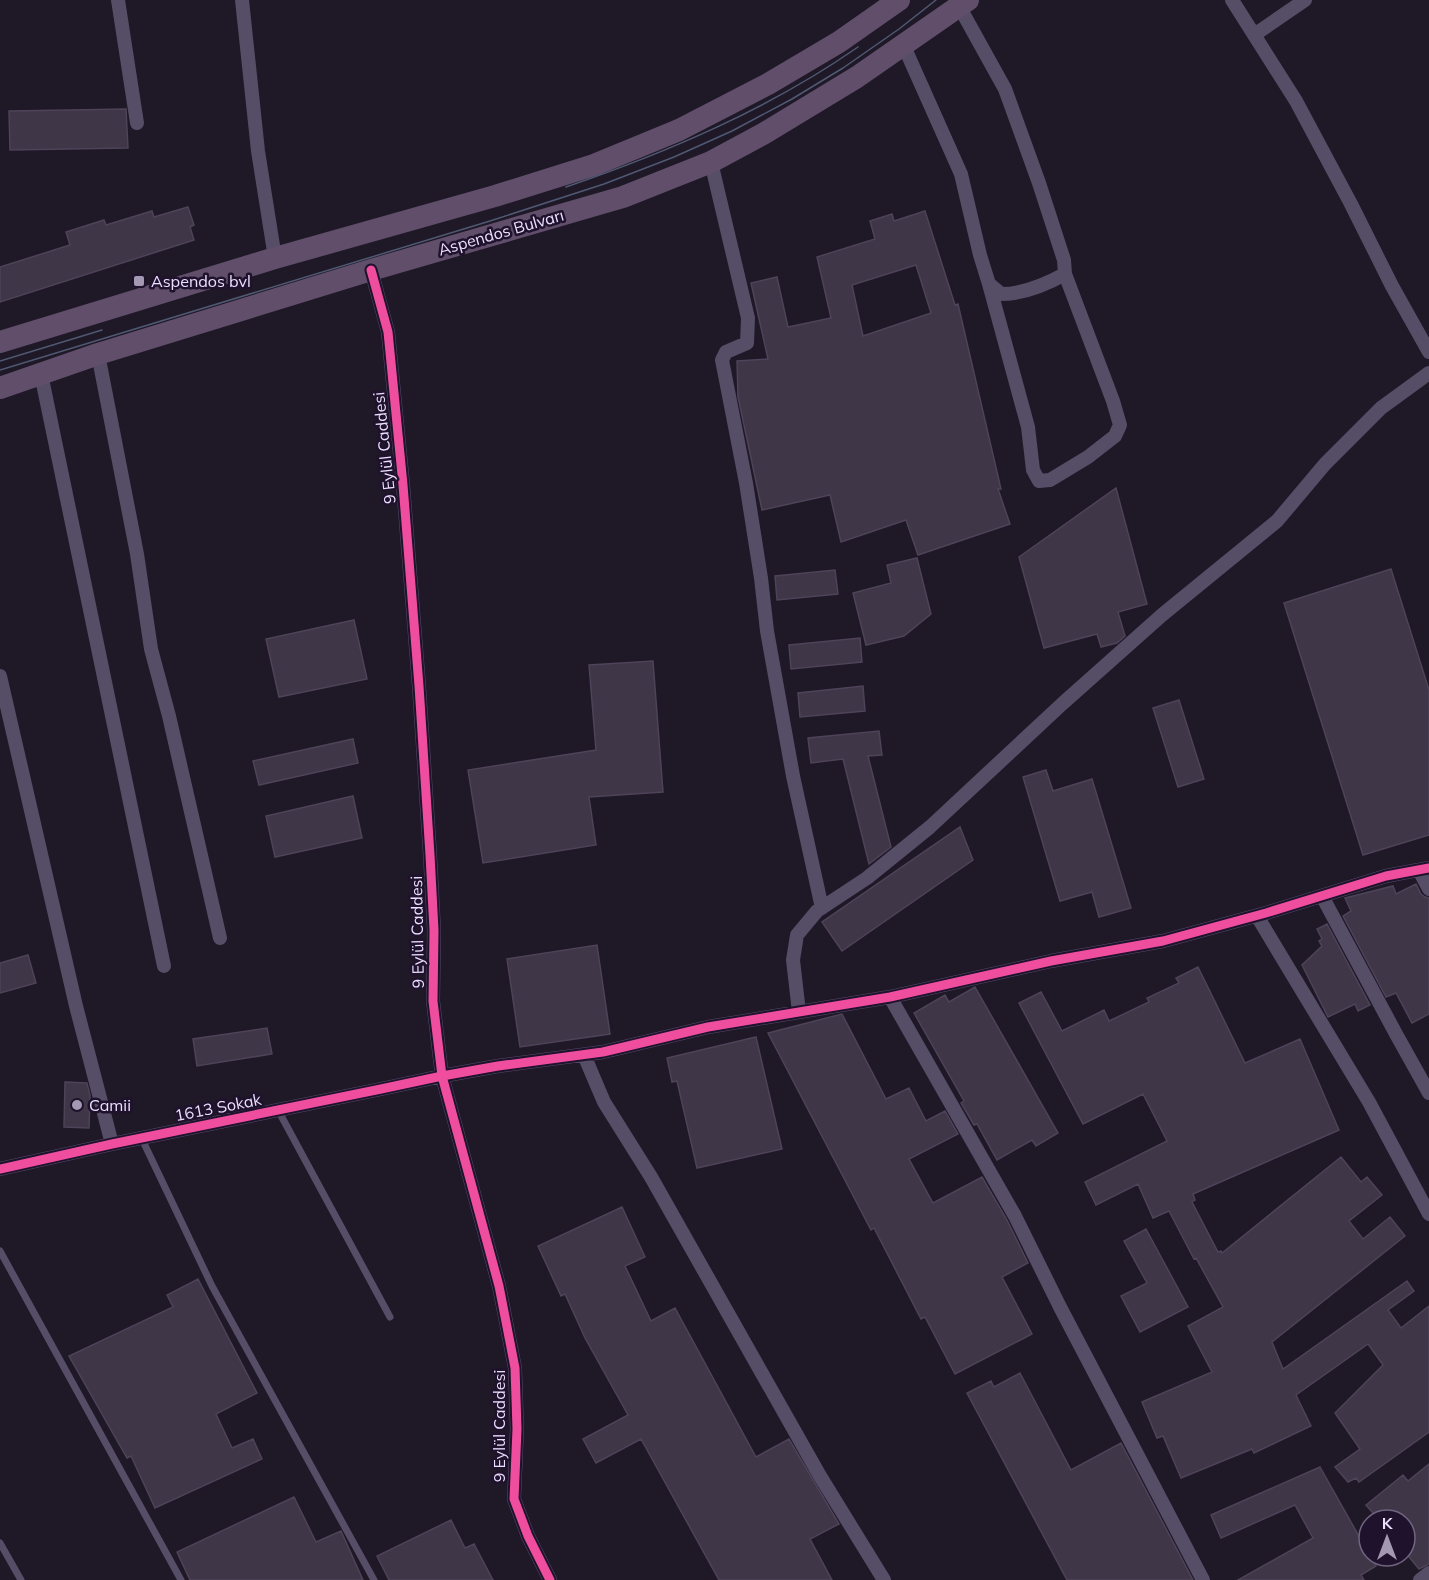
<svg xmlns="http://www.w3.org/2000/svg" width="1429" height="1580" font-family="Mulish,sans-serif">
<rect width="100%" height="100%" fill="#1f1827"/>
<path fill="#3f3748" stroke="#4e4359" stroke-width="1.5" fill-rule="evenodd" d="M126,109l2,39 -118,2 -1,-39z
M188,207l6,18 -4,2 4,13 -194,62v-35l70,-22 -4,-13 38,-12 2,5 46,-14 2,6z
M925,211l30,94 3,-1 43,185h-3l12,35 -92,31 -12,-35 -65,22 -11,-47 -68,15 -24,-113 -1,-36 31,-2 -17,-76 26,-6 11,50 43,-9 -14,-61 58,-18 -5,-18 22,-7 2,7zM916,265l15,48 -68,23 -11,-51z
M1116,488l31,116 -29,8 7,24 -8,7 -16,4 -4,-13 -53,14 -25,-91z
M917,558l14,56 -27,22 -38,9 -13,-52 38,-10 -4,-18z
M1391,569l38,121v145l-66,20 -79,-252z
M835,570l3,24 -61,6 -2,-24z
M354,620l13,59 -88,18 -13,-58z
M860,638l2,24 -71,7 -2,-24z
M653,661l10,131 -74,5 7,48 -113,18 -15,-93 128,-20 -7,-85z
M863,686l2,25 -65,6 -2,-24z
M1179,700l25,79 -26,8 -25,-79z
M879,731l3,24 -14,1 23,91 -22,17 -26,-105 -32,4 -3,-25z
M353,739l5,24 -99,22 -6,-24z
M1046,770l7,21 39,-12 39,129 -32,9 -7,-25 -32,9 -37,-124z
M353,796l9,42 -87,19 -9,-41z
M960,827l13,33 -131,91 -20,-29z
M1416,884l5,10 4,3 4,1v116l-17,9 -16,-30 -10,4 -43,-81 8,-5 -6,-13 48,-12 3,8z
M1327,924l43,81 -12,6 -3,-7 -27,13 -26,-52 20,-19 -3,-5 3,-2 -5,-10z
M597,945l13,89 -90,13 -13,-88z
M28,955l8,28 -36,10v-30z
M1198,967l47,96 55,-24 39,91 -146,64 2,6 -3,2 26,50 3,-1 1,2 119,-96 20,25 6,-5 15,18 -33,26 14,18 27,-22 15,19 -133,106 11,27 124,-88 7,10 -26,19 13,18 28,-22v126l-70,50 -3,-4 -8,4 -13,-15 25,-18 -25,-36 48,-48 -15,-21 -72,51 15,31 -57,27 -2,-4 -71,29 -18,-42 -6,2 -15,-36 70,-30 -24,-46 35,-19 -27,-49 -2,1 -25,-48 -16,7 -15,-34 -42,21 -11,-23 82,-41 -24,-47 -60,30 -64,-121 22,-11 21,39 42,-21 5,11 40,-19 -2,-4 32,-15 -3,-5z
M975,987l83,146 -22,13 -4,-6 -35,20 -20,-36 -3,1 -13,-22 3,-2 -50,-88 31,-18 4,7z
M842,1014l44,85 23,-11 17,33 19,-10 13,23 -49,25 24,44 49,-26 25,43 21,43 -26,14 30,57 -77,40 -30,-57 -4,2 -47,-91 -3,2 -103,-197z
M267,1028l5,26 -75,12 -4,-27z
M756,1037l26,112 -85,19 -20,-87 -5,1 -5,-24z
M65,1082l22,1 3,12 -1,33 -25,-1z
M622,1207l23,50 -20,9 26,55 24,-13 81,149 33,-18 50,85 -29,15 22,41h-113l-78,-141 -45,24 -13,-24 45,-24 -43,-77 -20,-44 -4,2 -23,-50z
M1146,1229l42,78 -48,25 -19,-36 26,-13 -23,-42z
M198,1279l59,114 -41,21 16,34 21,-9 9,20 -107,49 -24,-52 -4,2 -58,-102 104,-49 -6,-12z
M1020,1373l51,97 50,-27 72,137h-126l-100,-187 24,-12 3,6z
M1429,1464v100l-10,5 -14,-17v-32h-26l-13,-15 37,-30 5,6z
M1320,1467l49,87v2h1l6,10 -15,9 3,5h-126l75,-42 -18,-33 -74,33 -10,-23z
M294,1497l22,45 25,-11 22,49h-173l-13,-28z
M451,1520l14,28 9,-4 19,36h-104l-12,-24z"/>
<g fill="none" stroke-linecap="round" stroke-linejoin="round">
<path stroke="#564d67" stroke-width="7" d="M278,1110l112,207
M141,1137l71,149 162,294
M0,1251l181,329
M0,1543l21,37"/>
<path stroke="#564d67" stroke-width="14" d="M118,0l19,123
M242,0l16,151 17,107
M1232,0l64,101 55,103 41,82 37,66
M959,6l46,83 34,94 25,77 1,14 48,127 7,24 -5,11 -27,21 -38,23 -11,1 -6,-11 -5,-43 -39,-143
M1254,35l51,-35
M903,44l58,130 19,81 9,29 12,10c23,0 44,-9 64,-20
M711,162l37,156 -1,25 -21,9 -4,8 24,123 15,95 6,53 26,145 29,132
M371,270l17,62 15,153 16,201 11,169 4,75 -1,71 9,75 57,210 16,82 2,61 -3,70 14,37 22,44
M98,354l39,200 14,95 18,67 51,222
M41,374l123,592
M0,676l76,330 36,138
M1419,870l10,19
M1322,896l74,138 33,59
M1257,916l112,186 60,112
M890,997l125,219 45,91 143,273
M799,1012l-6,-52 4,-25 20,-24 50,-33 63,-51 132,-123 100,-89 115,-94 48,-57 56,-56 48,-35
M584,1055l20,47 47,75 169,299 64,104
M0,1169l112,-25 269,-55 61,-13 56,-10 105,-14 105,-25 182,-30 161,-36 112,-20 103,-28 120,-37 43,-8
M1420,1580l9,-7"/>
<path stroke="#604e6b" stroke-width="22" d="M0,342l275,-84 220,-62 99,-31 85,-35 89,-46 71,-42 60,-42
M0,388l98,-34 273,-84 252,-73 88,-35 52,-28 94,-57 111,-77"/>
<path stroke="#505973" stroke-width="1.5" d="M566,187c102,-35 203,-78 292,-140
M0,361l102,-31
M0,370l490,-149 114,-37 70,-27 58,-26 60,-32 51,-31 56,-39 37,-29"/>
<g stroke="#1f122d" stroke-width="13">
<path id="cycleway" d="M371,270l17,62 15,153 16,201 11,169 4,75 -1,71 9,75 57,210 16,82 2,61 -3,70 14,37 22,44
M0,1169l112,-25 269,-55 61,-13 56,-10 105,-14 105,-25 182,-30 161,-36 112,-20 103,-28 120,-37 43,-8"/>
</g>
<use href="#cycleway" stroke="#ef4d9e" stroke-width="9"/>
</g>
<g fill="#a499b3" stroke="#1f122d" stroke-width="2">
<rect x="133" y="275" width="12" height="12" rx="3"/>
<circle cx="77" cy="1105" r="6"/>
</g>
<g text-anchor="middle" stroke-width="5" stroke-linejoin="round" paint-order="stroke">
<g font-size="16" fill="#ecdeff" stroke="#1f122d">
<text transform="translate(501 232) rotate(-16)" y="6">Aspendos Bulvarı</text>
<text transform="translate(384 448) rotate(-96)" y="6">9 Eylül Caddesi</text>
<text transform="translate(417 932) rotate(-91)" y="6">9 Eylül Caddesi</text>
<text transform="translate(218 1107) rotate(-11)" y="6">1613 Sokak</text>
<text transform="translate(499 1426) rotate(-90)" y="6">9 Eylül Caddesi</text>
</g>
<g font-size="16" fill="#ecdeff" stroke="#1f122d" text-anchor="start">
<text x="151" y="287">Aspendos bvl</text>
<text x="89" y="1111">Camii</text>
</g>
</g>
<g transform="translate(1387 1538)"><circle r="28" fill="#1f122d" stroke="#716481" stroke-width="1.5"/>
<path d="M0-4.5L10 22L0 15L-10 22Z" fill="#a499b3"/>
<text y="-9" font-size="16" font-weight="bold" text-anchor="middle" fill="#ecdeff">K</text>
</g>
</svg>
